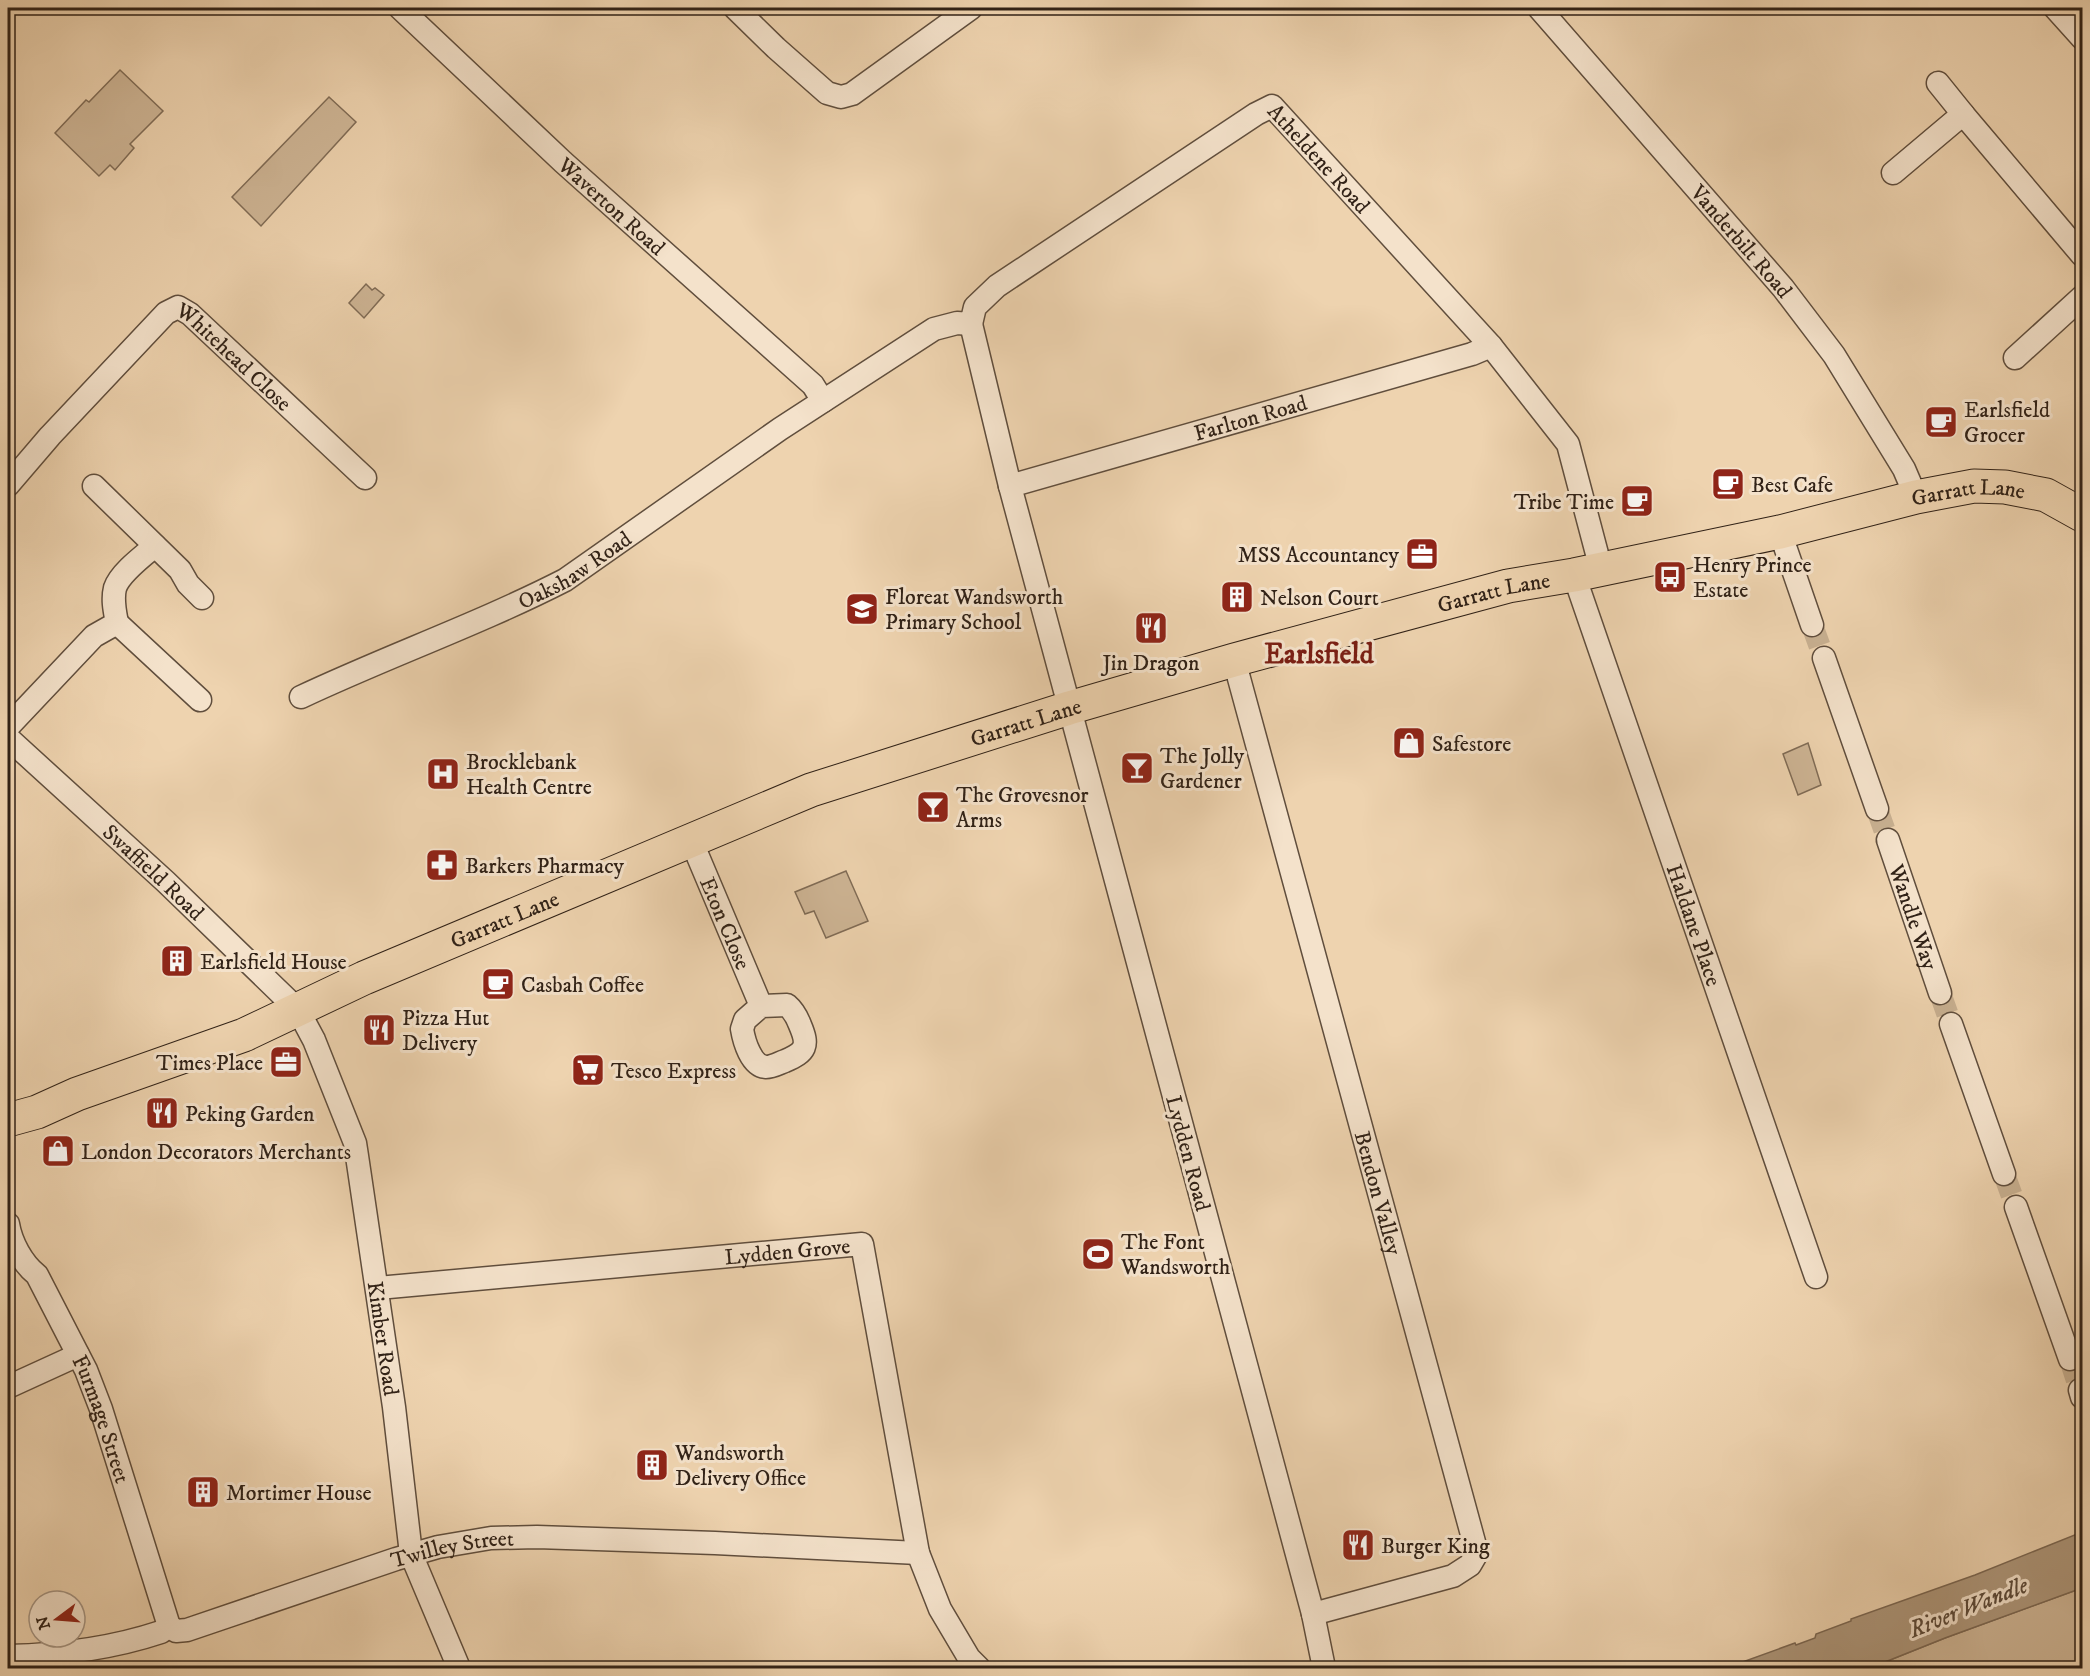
<svg xmlns="http://www.w3.org/2000/svg" width="2090" height="1676" font-family="'IM FELL DW Pica',serif">
<rect width="100%" height="100%" fill="#eed3af"/>
<filter id="stains"><feTurbulence type="fractalNoise" baseFrequency=".00333" numOctaves="4"/><feColorMatrix values="0 0 0 0 .2 0 0 0 0 .09 0 0 0 0 .02 0 0 0 .5 -.17"/></filter>
<radialGradient id="worn" r=".72"><stop offset=".6" stop-color="#630" stop-opacity="0"/><stop offset="1" stop-color="#630" stop-opacity=".3"/></radialGradient>
<path fill="#ceb595" stroke="#806c56" stroke-width="1.5" d="M120,70l43,41 -33,33 4,4 -19,22 -5,-5 -11,11 -44,-43 31,-33 3,2z
M329,97l27,25 -95,104 -29,-29z
M366,284l6,6 3,-2 9,7 -20,23 -15,-15z
M1808,743l13,42 -23,10 -15,-41z
M846,871l22,50 -42,17 -12,-27 -9,3 -10,-22z
M2082,1588v80h-212l75,-30z"/>
<path fill="#ae977b" stroke="#7c6853" stroke-width="1.5" d="M2082,1532v56l-137,50 -75,30h-144l69,-25 1,2 19,-7 1,-4 35,-13v-2l124,-44z"/>
<g fill="none" stroke-linecap="round" stroke-linejoin="round">
<path stroke="#c8b091" stroke-width="22" stroke-dasharray="22 11" stroke-linecap="butt" d="M1812,625l12,33
M1877,809l11,31
M1940,993l11,31
M2004,1174l12,33
M2070,1359l10,31"/>
<g stroke="#604e3d" stroke-width="25">
<g id="minor">
<path id="s1" d="M400,8l163,154 250,223 10,16"/>
<path d="M735,8l41,40 51,45 14,4 11,-3 119,-86"/>
<path id="s2" d="M1539,8l244,280 51,67 70,114 12,28"/>
<path d="M2055,8l27,30"/>
<path d="M1938,83l25,31"/>
<path d="M1893,173l70,-59 119,141"/>
<path d="M971,324l39,162"/>
<path d="M2015,358l67,-61"/>
<path id="s3" d="M8,485l42,-49 116,-123 12,-6 12,7 175,164"/>
<path d="M94,486l86,84 8,14 14,14"/>
<path d="M1780,532l32,93"/>
<path id="s4" d="M1574,575l242,702"/>
<path d="M117,623l83,77"/>
<path d="M1824,658l53,151"/>
<path id="s5" d="M1234,660l243,893 -7,12 -17,11 -140,38"/>
<path id="s6" d="M301,697c87,-41 178,-73 264,-117l215,-151 154,-100 23,-6 14,1 4,-17 22,-21 259,-172 16,-8 219,240 77,98 33,125"/>
<path d="M8,727l86,-91 23,-13c-2,-11 -5,-23 -2,-35 5,-15 28,-32 40,-42"/>
<path id="s7" d="M8,738l158,144 132,128 16,30 41,103 2,13 37,251 17,147 48,114"/>
<path id="s8" d="M691,840l70,166 -16,14 -3,9c2,12 9,37 24,38 7,0 13,-4 19,-6 21,-9 24,-15 15,-36 -3,-8 -6,-14 -13,-20l-26,1"/>
<path id="s9" d="M1888,840l52,153"/>
<path d="M1951,1024l53,150"/>
<path d="M2016,1207l54,152"/>
<path id="s10" d="M8,1224c3,18 14,39 29,51l49,95 15,39 68,217"/>
<path id="s11" d="M378,1288l484,-44 56,309 22,56 29,49 10,10"/>
<path d="M8,1387l70,-32"/>
<path d="M2080,1390l2,7"/>
<path id="s12" d="M169,1626l7,5 11,-1 209,-71 42,-12 53,-9 46,-1 178,6 203,10"/>
<path d="M8,1656c52,-1 102,-7 153,-24l8,-6"/>
<path id="s13" d="M1324,1668l-11,-54 -303,-1128 462,-132 19,-8"/>
</g>
</g>
<g stroke="#312217" stroke-width="35">
<g id="primary">
<path id="s14" d="M8,1120l29,-8 40,-18 167,-59 120,-57 447,-188 258,-82 165,-48 274,-74 66,-11 206,-43 136,-35 58,-11 31,1 41,8 36,20"/>
</g>
</g>
<use href="#minor" stroke="#f4e2cb" stroke-width="22"/>
<use href="#primary" stroke="#eed3af" stroke-width="33"/>
</g>
<defs>
<g id="cafe-square" transform="scale(1.725)"><rect x="-9" y="-9" width="18" height="18" rx="4" fill="#8f2418" stroke="#f4e2cb"/><path d="M-5.5-4.5H6V0H3Q3 3.5 0 3.5H-2.5Q-5.5 3.5-5.5 0ZM3-3.2v2h1.7v-2ZM-6 4.5H4V6H-6Z" fill="#fff"/></g>
<g id="office-square" transform="scale(1.725)"><rect x="-9" y="-9" width="18" height="18" rx="4" fill="#8f2418" stroke="#f4e2cb"/><path d="M-6-3h4V-5.5h4V-3h4V5H-6ZM-1-4.5V-3h2v-1.5ZM-6 0V1H6V0Z" fill="#fff"/></g>
<g id="bus-square" transform="scale(1.725)"><rect x="-9" y="-9" width="18" height="18" rx="4" fill="#8f2418" stroke="#f4e2cb"/><path d="M-5-6H5V4H4V6H2V4H-2V6H-4V4H-5ZM-3.5-4V0h7V-4ZM-3.5 1.2v1.5H-2V1.2ZM2 1.2v1.5H3.5V1.2Z" fill="#fff"/></g>
<g id="building-square" transform="scale(1.725)"><rect x="-9" y="-9" width="18" height="18" rx="4" fill="#8f2418" stroke="#f4e2cb"/><path d="M-4-6H4V6H1V3H-1V6H-4ZM-2.5-4.3h1.7v1.8h-1.7ZM.8-4.3h1.7v1.8H.8ZM-2.5-1h1.7V.8h-1.7ZM.8-1h1.7V.8H.8Z" fill="#fff"/></g>
<g id="school-square" transform="scale(1.725)"><rect x="-9" y="-9" width="18" height="18" rx="4" fill="#8f2418" stroke="#f4e2cb"/><path d="M0-5L7-2L0 1L-7-2ZM-4 1L0 2.5L4 1V4Q0 6-4 4Z" fill="#fff"/></g>
<g id="restaurant-square" transform="scale(1.725)"><rect x="-9" y="-9" width="18" height="18" rx="4" fill="#8f2418" stroke="#f4e2cb"/><path d="M-5-6h1v4h1v-4h1v4h1v-4h1v5L-1.5 .5V6h-2V.5L-5-1ZM5-6V6H3V1.5H1.5Q1.5-4 5-6Z" fill="#fff"/></g>
<g id="shop-square" transform="scale(1.725)"><rect x="-9" y="-9" width="18" height="18" rx="4" fill="#8f2418" stroke="#f4e2cb"/><path d="M-5-2.5h2.3a2.7 3.5 0 0 1 5.4 0H5L5.5 6h-11ZM-1.5-2.5h3a1.5 2.3 0 0 0-3 0Z" fill="#fff"/></g>
<g id="bar-square" transform="scale(1.725)"><rect x="-9" y="-9" width="18" height="18" rx="4" fill="#8f2418" stroke="#f4e2cb"/><path d="M-6-5H6L.8 .8V4.5H3.5V6h-7V4.5H-.8V.8Z" fill="#fff"/></g>
<g id="hospital-square" transform="scale(1.725)"><rect x="-9" y="-9" width="18" height="18" rx="4" fill="#8f2418" stroke="#f4e2cb"/><path d="M-5-5h3v3.5h4V-5h3V5h-3V1.5h-4V5h-3Z" fill="#fff"/></g>
<g id="pharmacy-square" transform="scale(1.725)"><rect x="-9" y="-9" width="18" height="18" rx="4" fill="#8f2418" stroke="#f4e2cb"/><path d="M-2-6h4v4h4v4h-4v4h-4v-4h-4v-4h4Z" fill="#fff"/></g>
<g id="supermarket-square" transform="scale(1.725)"><rect x="-9" y="-9" width="18" height="18" rx="4" fill="#8f2418" stroke="#f4e2cb"/><path d="M-6-5.5h2.5l.6 2H6L4.5 2H-2.5L-4.4-4H-6ZM-1.5 3.2a1.3 1.3 0 1 0 .1 0ZM3 3.2a1.3 1.3 0 1 0 .1 0Z" fill="#fff"/></g>
<g id="stadium-square" transform="scale(1.725)"><rect x="-9" y="-9" width="18" height="18" rx="4" fill="#8f2418" stroke="#f4e2cb"/><path d="M0-5a6.5 5 0 1 0 0 10a6.5 5 0 1 0 0-10ZM-3.5-1.8h7v3.6h-7Z" fill="#fff"/></g>
</defs>
<g fill-rule="evenodd">
<use href="#cafe-square" x="1941" y="422"/>
<use href="#cafe-square" x="1728" y="484"/>
<use href="#cafe-square" x="1637" y="501"/>
<use href="#office-square" x="1422" y="554"/>
<use href="#bus-square" x="1670" y="577"/>
<use href="#building-square" x="1237" y="597"/>
<use href="#school-square" x="862" y="609"/>
<use href="#restaurant-square" x="1151" y="628"/>
<use href="#shop-square" x="1409" y="743"/>
<use href="#bar-square" x="1137" y="768"/>
<use href="#hospital-square" x="443" y="774"/>
<use href="#bar-square" x="933" y="807"/>
<use href="#pharmacy-square" x="442" y="865"/>
<use href="#building-square" x="177" y="961"/>
<use href="#cafe-square" x="498" y="984"/>
<use href="#restaurant-square" x="379" y="1030"/>
<use href="#office-square" x="286" y="1062"/>
<use href="#supermarket-square" x="588" y="1070"/>
<use href="#restaurant-square" x="162" y="1113"/>
<use href="#shop-square" x="58" y="1151"/>
<use href="#stadium-square" x="1098" y="1254"/>
<use href="#building-square" x="652" y="1465"/>
<use href="#building-square" x="203" y="1492"/>
<use href="#restaurant-square" x="1358" y="1545"/>
</g>
<g text-anchor="middle" stroke-width="6" stroke-linejoin="round" paint-order="stroke">
<g font-size="22" fill="#312217" stroke="#f4e2cb">
<text dy="8" stroke="none"><textPath href="#s6" startOffset="1220">Atheldene Road</textPath></text>
<text dy="8" stroke="none"><textPath href="#s1" startOffset="290">Waverton Road</textPath></text>
<text dy="8" stroke="none"><textPath href="#s2" startOffset="309">Vanderbilt Road</textPath></text>
<text dy="8" stroke="none"><textPath href="#s3" startOffset="322">Whitehead Close</textPath></text>
<text dy="8" stroke="none"><textPath href="#s13" startOffset="1473">Farlton Road</textPath></text>
<text dy="8" stroke="none"><textPath href="#s14" startOffset="2066">Garratt Lane</textPath></text>
<text dy="8" stroke="none"><textPath href="#s6" startOffset="302">Oakshaw Road</textPath></text>
<text dy="8" stroke="none"><textPath href="#s14" startOffset="1580">Garratt Lane</textPath></text>
<text dy="8" stroke="none"><textPath href="#s14" startOffset="1094">Garratt Lane</textPath></text>
<text dy="8" stroke="none"><textPath href="#s7" startOffset="198">Swaffield Road</textPath></text>
<text dy="8" stroke="none"><textPath href="#s9" startOffset="81">Wandle Way</textPath></text>
<text dy="8" stroke="none"><textPath href="#s14" startOffset="536">Garratt Lane</textPath></text>
<text dy="8" stroke="none"><textPath href="#s8" startOffset="90">Eton Close</textPath></text>
<text dy="8" stroke="none"><textPath href="#s4" startOffset="370">Haldane Place</textPath></text>
<text transform="translate(1189 1153) rotate(75)" y="8">Lydden Road</text>
<text dy="8" stroke="none"><textPath href="#s5" startOffset="552">Bendon Valley</textPath></text>
<text dy="8" stroke="none"><textPath href="#s11" startOffset="411">Lydden Grove</textPath></text>
<text dy="8" stroke="none"><textPath href="#s7" startOffset="740">Kimber Road</textPath></text>
<text dy="8" stroke="none"><textPath href="#s10" startOffset="218">Furmage Street</textPath></text>
<text dy="8" stroke="none"><textPath href="#s12" startOffset="298">Twilley Street</textPath></text>
</g>
<g font-size="22" fill="#312217" stroke="#f4e2cb" text-anchor="start">
<text x="1964" y="417">Earlsfield<tspan x="1964" dy="25">Grocer</tspan></text>
<text x="1751" y="492">Best Cafe</text>
<text x="1614" y="509" text-anchor="end">Tribe Time</text>
<text x="1399" y="562" text-anchor="end">MSS Accountancy</text>
<text x="1693" y="572">Henry Prince<tspan x="1693" dy="25">Estate</tspan></text>
<text x="885" y="604">Floreat Wandsworth<tspan x="885" dy="25">Primary School</tspan></text>
<text x="1260" y="605">Nelson Court</text>
<text x="1151" y="670" text-anchor="middle">Jin Dragon</text>
<text x="1432" y="751">Safestore</text>
<text x="1160" y="763">The Jolly<tspan x="1160" dy="25">Gardener</tspan></text>
<text x="466" y="769">Brocklebank<tspan x="466" dy="25">Health Centre</tspan></text>
<text x="956" y="802">The Grovesnor<tspan x="956" dy="25">Arms</tspan></text>
<text x="465" y="873">Barkers Pharmacy</text>
<text x="200" y="969">Earlsfield House</text>
<text x="521" y="992">Casbah Coffee</text>
<text x="402" y="1025">Pizza Hut<tspan x="402" dy="25">Delivery</tspan></text>
<text x="263" y="1070" text-anchor="end">Times Place</text>
<text x="611" y="1078">Tesco Express</text>
<text x="185" y="1121">Peking Garden</text>
<text x="81" y="1159">London Decorators Merchants</text>
<text x="1121" y="1249">The Font<tspan x="1121" dy="25">Wandsworth</tspan></text>
<text x="675" y="1460">Wandsworth<tspan x="675" dy="25">Delivery Office</tspan></text>
<text x="226" y="1500">Mortimer House</text>
<text x="1381" y="1553">Burger King</text>
</g>
<g font-size="24" font-style="italic" fill="#5d4b3a" stroke="#f4e2cb">
<text transform="translate(1968 1607) rotate(-22)" y="8">River Wandle</text>
</g>
<g font-size="28" font-weight="bold" fill="#7a1f14" stroke="#f4e2cb">
<text x="1319" y="663">Earlsfield</text>
</g>
</g>
<rect width="2090" height="1676" fill="none" stroke="#eed3af" stroke-width="30"/>
<rect x="9" y="9" width="2072" height="1658" fill="none" stroke="#312217" stroke-width="3"/>
<rect x="15" y="15" width="2060" height="1646" fill="none" stroke="#312217" stroke-width="1.5"/>
<g transform="translate(57 1619) rotate(254)"><circle r="28" fill="#f4e2cb" stroke="#a69583" stroke-width="1.5"/>
<path d="M0-4.5L10 22L0 15L-10 22Z" fill="#8f2418"/>
<text y="-9" font-size="16" font-weight="bold" text-anchor="middle" fill="#312217">N</text>
</g>
<rect width="100%" height="100%" filter="url(#stains)"/>
<rect width="100%" height="100%" fill="url(#worn)"/>
</svg>
